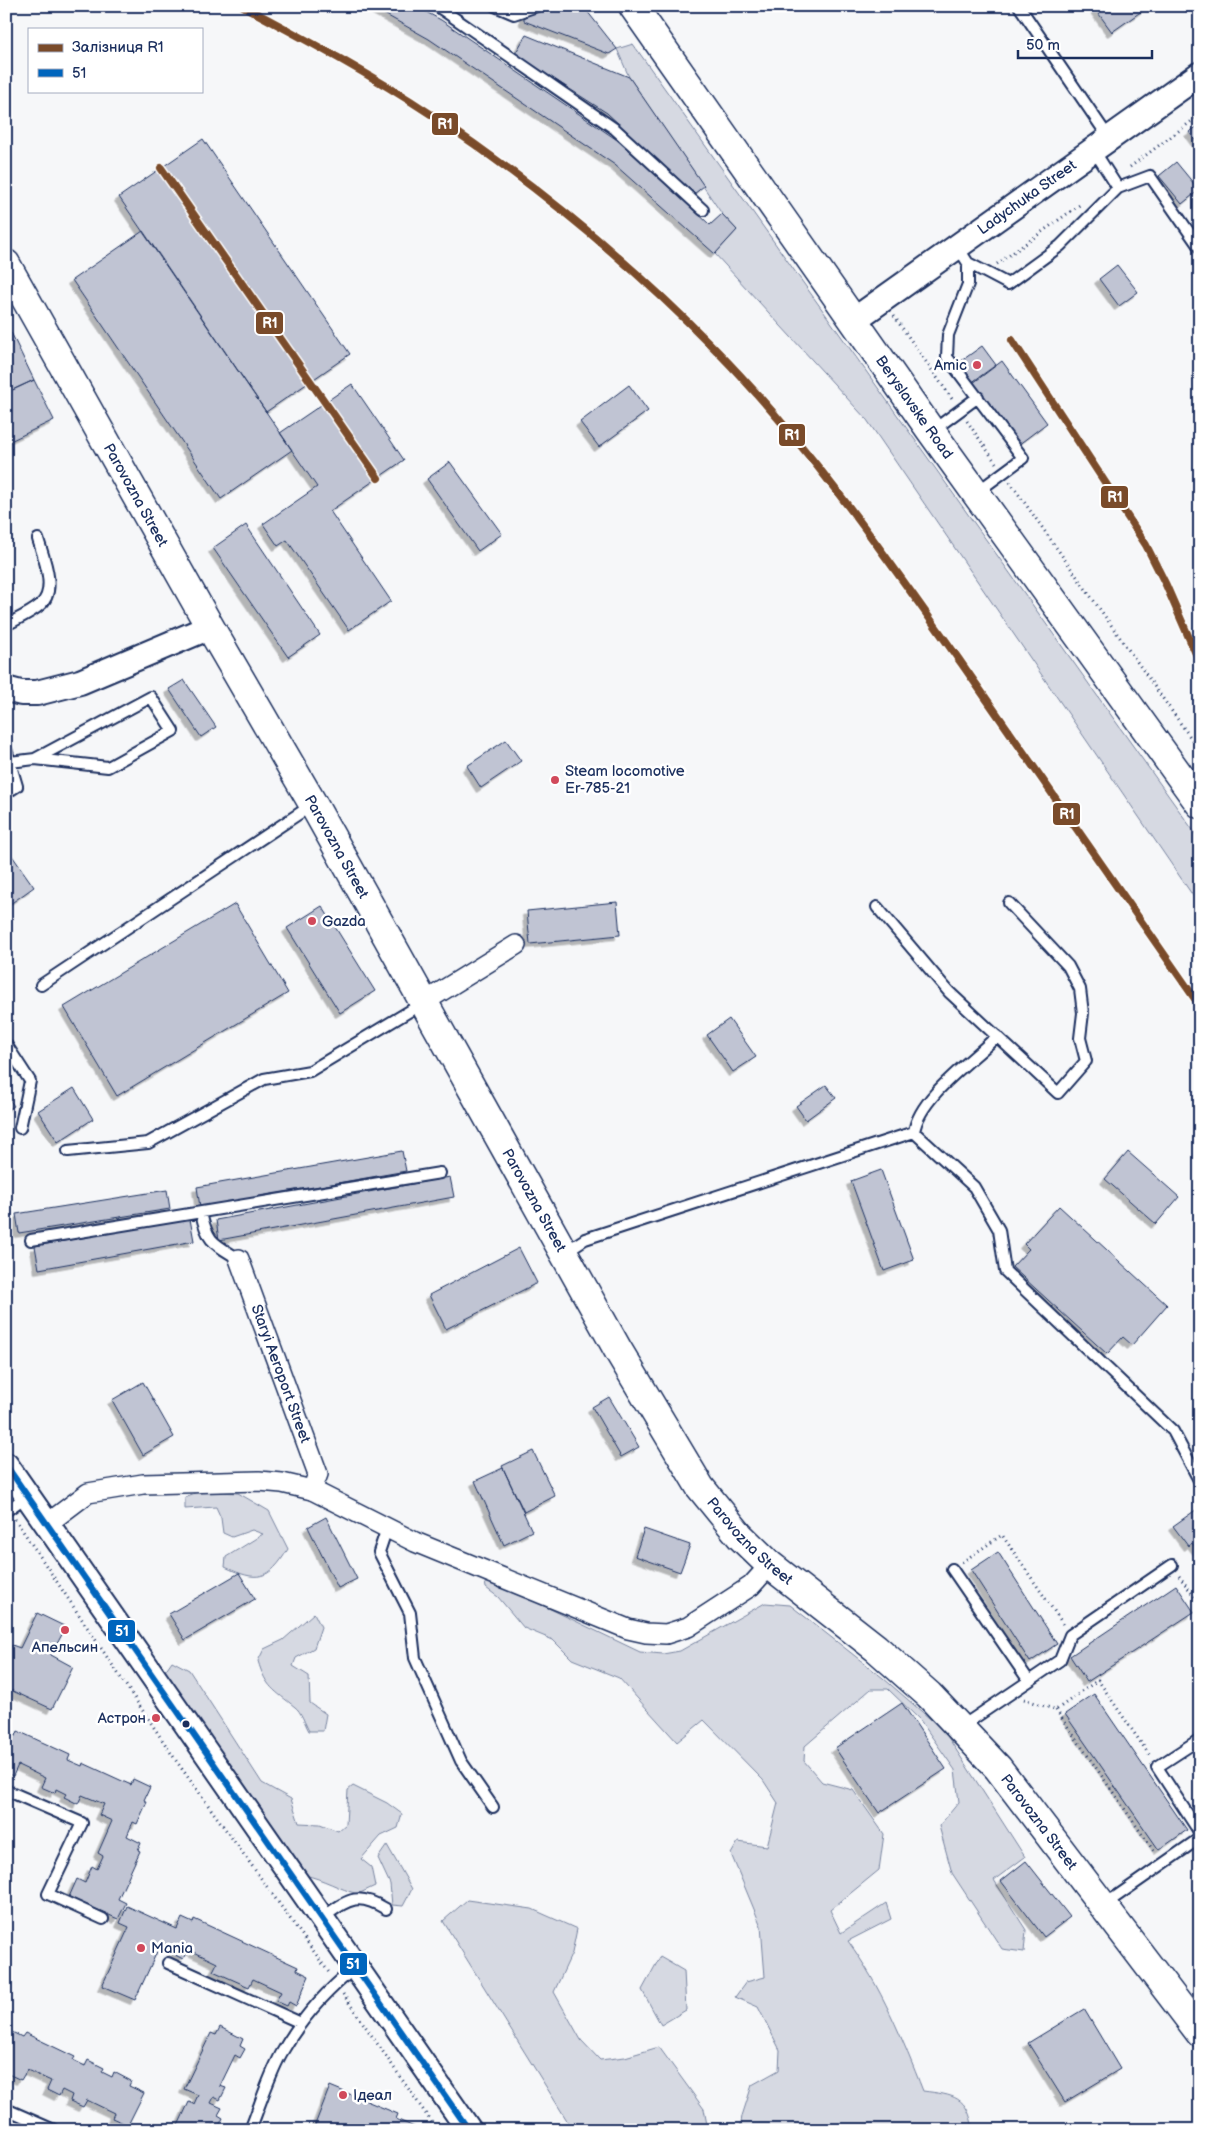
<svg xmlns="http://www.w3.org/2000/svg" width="1206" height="2136" font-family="'Balsamiq Sans',sans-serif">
<defs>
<filter id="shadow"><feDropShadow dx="-4.5" dy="4.5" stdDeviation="0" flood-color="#0004"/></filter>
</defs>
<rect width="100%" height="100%" fill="#f6f7f9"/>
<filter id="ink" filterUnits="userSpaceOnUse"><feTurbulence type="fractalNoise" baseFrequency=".02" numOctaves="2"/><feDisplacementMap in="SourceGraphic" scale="10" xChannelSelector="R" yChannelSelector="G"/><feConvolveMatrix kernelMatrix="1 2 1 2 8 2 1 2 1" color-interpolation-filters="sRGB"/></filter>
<g filter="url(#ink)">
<path fill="#d6d9e2" stroke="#7884a0" d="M633,44l567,796v66l-333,-486 -152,-166 22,-24 -15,-16 -93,-137 -12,-28z
M200,1491l38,2 31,18 19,38c-19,32 -31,33 -63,18l1,-10 37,-23 -11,-4 -20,7 -9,-4 -2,-15 -5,-11 -31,2v-12z
M485,1582l11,1 144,69 23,2 17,-3 85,-48 25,2 93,73 61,53 81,126 -31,23 32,50 -2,22 -22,-3 -50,-76 -13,-47 20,-24 -4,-32 -35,-50 -32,-31h-17l-66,57 -1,15 18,21 31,8 31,44 -5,36 -49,40 11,23 45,-30 5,16 -43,22c33,45 55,99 75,150 31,4 45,5 50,39h-233l2,-14 10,-31 27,-15 1,-20 -22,-43 -23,-10 11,-15 19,-5 -4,-51 -30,-72 7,-12 29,4 11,-43 -15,-23 -59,-60 -27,22 -58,-64 -47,-19 -19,-19 -29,-12 -26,-31 -12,-9z
M314,1613l7,14 -7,21 -18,10 -3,8 16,10 1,27 16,11 -3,17h-14c-4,-7 -8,-20 -14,-24 -21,-17 -29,-19 -37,-46l6,-12 19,-9z
M172,1661l17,9 73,113 29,16 8,24 21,1 18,7 8,-7 2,-34 5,-4 34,17 15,11 -4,14 -17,8 -20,23 10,8 4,19 -17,8c-19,-5 -34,-15 -54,-19l-139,-204z
M387,1845l25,44 -9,17 -11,-1 -2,-21 -12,-26z
M467,1900l65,9 45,20 -5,24 -18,39 27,48 19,20 25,-3 34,-10 45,62 4,21h-135l-130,-209z
M660,1957l24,14 2,39 -25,15 -19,-35z"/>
<path fill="#c0c4d3" stroke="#1b2f5e" filter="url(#shadow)" d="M370,6h45l26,14 188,128 81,77 12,-11 15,16 -22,24 -100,-89 -186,-126z
M549,6h34l34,43 -8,5 -85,-33v-7z
M1093,6h56l-37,26z
M526,35l103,42 75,109 -10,8 -87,-81 -92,-59z
M1200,125v22l-11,-15z
M203,139l147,215 -84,58 -147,-215z
M1176,162l23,28 -17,14 -23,-28z
M143,231l149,219 -71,49 -149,-219z
M1117,265l21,27 -19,14 -20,-27z
M6,322l28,58 -28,13z
M982,346l14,19 -25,18 -14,-19z
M1002,361l45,62 -29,22 -45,-62z
M34,380l20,40 -48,23v-50z
M352,384l52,76 -74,51 61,90 -42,29 -62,-90 -9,6 -15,-22 54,-37 -37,-54z
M629,385l19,26 -49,36 -19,-25z
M450,462l52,72 -24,17 -51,-72z
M246,525l74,110 -32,22 -75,-109z
M184,680l32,47 -15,10 -32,-48z
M506,740l15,21 -40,27 -14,-22z
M6,847l28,40 -28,20z
M617,902l3,33 -90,9 -3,-33z
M235,904l53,89 -171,103 -53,-89z
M322,906l53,85 -35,22 -53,-85z
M729,1019l27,38 -23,15 -26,-37z
M826,1085l10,13 -30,22 -10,-14z
M74,1088l19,31 -35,23 -20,-31z
M6,1095l8,11 -8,5z
M402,1151l4,20 -206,36 -3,-20z
M1128,1152l51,45 -23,27 -51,-45z
M881,1170l33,90 -30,11 -33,-90z
M450,1177l4,20 -235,43 -3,-20z
M167,1190l3,19 -151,24 -3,-19z
M1059,1206l108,99 -35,40 -9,-8 -16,17 -95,-87 17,-18 -5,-5z
M190,1219l4,22 -155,28 -4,-23z
M519,1248l18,35 -91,46 -17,-34z
M143,1382l31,55 -31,18 -31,-55z
M609,1397l30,50 -18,10 -29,-50z
M533,1451l22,45 -31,16 -22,-46z
M503,1468l29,63 -28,14 -29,-64z
M1200,1507v46l-8,-10 -4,3 -15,-20z
M326,1517l31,62 -19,9 -30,-61z
M644,1529l46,16 -10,27 -45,-16z
M998,1552l59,92 -27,18 -59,-92z
M239,1573l16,26 -70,41 -16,-26z
M1176,1585l18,27 -107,70 -17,-26z
M37,1613l29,14 -15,28 22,12 -21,42 -46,-21v-31l6,-12 8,3z
M1094,1694l93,136 -28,20 -94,-136z
M902,1703l44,66 -67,44 -44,-65z
M6,1731l10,5 2,-5 52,24 -2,5 14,6 1,-3 48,22 2,-6 17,8 -6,13 3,2 -10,22 -4,-2 -6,14 14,7 -3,7 2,1 -22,48 8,4 -8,16 -49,-22 8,-18 8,4 7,-17 5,3 6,-13 -5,-3 14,-32 -13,-6 5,-11 -22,-9 -4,9 -14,-7 2,-3 -10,-5 -1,4 -14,-6 4,-9 -27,-13 -5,11 -7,-3z
M1026,1861l44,56 -26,20 -43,-56z
M127,1906l50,23 5,-11 11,5 1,-4 104,48 -1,3 12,6 -13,30 -7,-4 -2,4 -11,-5 5,-9 -28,-13 -4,8 -36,-16 4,-8 -29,-14 -5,10 -12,-6 2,-4 -12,-6 -26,57 -33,-14 27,-59 -9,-4z
M1084,2009l36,60 -55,33 -37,-59z
M220,2027l23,12 -3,7 5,3 -5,9 -5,-3 -15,31 6,2 -6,12 -6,-3 -3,6 11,5 -4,7 5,3 -5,10 -6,-3 -2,5h-34l13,-28 5,2 4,-9 -14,-6 27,-56 5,2z
M6,2029l16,8 3,-4 50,24 -2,3 12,6 3,-6 16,8 -2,4 10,5 2,-5 17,9 -2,5 15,7 -16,32 -16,-7 2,-5 -27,-13 -4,7 -13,-6 2,-6 -10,-5 -3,6 -12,-6 4,-9 -24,-11 -6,10 -15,-7z
M330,2086l68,28 -2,5 25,11h-108z"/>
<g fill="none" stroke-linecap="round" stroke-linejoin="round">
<g stroke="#1b2f5e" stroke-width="14">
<path id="service" d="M437,6l178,123 88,81
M495,6l19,8 23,-8
M1019,6l90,132
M1118,188l32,-12 50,72
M957,246l11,17v21l-20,51 -1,22 76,101 -46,34
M968,263l40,21 52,-38 58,-58 -25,-39
M932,431l46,-34
M6,625c11,-6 25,-12 34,-20 18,-14 3,-49 -2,-66
M6,749l11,37 -11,7
M6,765l4,-3 25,-3 73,8 65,-36 -22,-34 -116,62
M877,907l72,85 109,101 28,-32 -6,-23 3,-25 -3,-24 -12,-23 -59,-63
M41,985l271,-180
M6,1044l24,37 -10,47
M914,1132l60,55 25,43 6,41 168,160 27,51
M68,1151l80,-8 116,-64 46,-8 113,-68
M201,1213c7,30 12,30 38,46
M31,1240l409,-67
M565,1252l20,-13 329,-107c5,-35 58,-71 83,-96
M6,1511l21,-15
M387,1528l-8,24 31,61 5,45 46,103 32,46
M952,1569l77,112 -68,46
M1029,1681l31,-21 10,-25 102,-70
M1200,1739l-43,28 43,66
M6,1790l76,33 -34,71 55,25
M1104,1905l96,-67
M322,1918c26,-18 34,-27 64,-9
M168,1963l133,60
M6,2109l48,21
M250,2130c10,-25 18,-52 31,-76 19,-34 45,-63 75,-87"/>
</g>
<g stroke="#1b2f5e" stroke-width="22">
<g id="minor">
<path d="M424,1002l92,-57"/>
<path id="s1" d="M239,1259l79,215 -6,16"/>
<path d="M47,1524l41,-31 55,-9 116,-3 23,2 30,7 103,52 213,87 18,4 20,1 22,-7 63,-41 19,-21"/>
</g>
</g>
<g stroke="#1b2f5e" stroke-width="28">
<g id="tertiary">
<path id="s2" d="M854,320l346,-246"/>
<path d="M6,689l15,4h16l43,-11 130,-55"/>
<path d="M6,1465l463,665"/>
</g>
</g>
<g stroke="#1b2f5e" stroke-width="31">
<g id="secondary">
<path id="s3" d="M6,264l204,363 103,177 305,546 82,137 40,49 30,29 106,83 53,47 69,73 202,265"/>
</g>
</g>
<g stroke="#1b2f5e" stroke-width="31">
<g id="primary">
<path id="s4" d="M633,6l298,425 269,373"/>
</g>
</g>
<path stroke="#1b2f5e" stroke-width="3" stroke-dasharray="1 4" stroke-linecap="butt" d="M1130,167l70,-52
M997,264l84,-60
M894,316l58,83
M967,421l29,42
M1010,482l190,269
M15,1519l162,243 153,212
M962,1562l40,-27 61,89
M1179,1576l21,28
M1024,1699l32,11 42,-30 52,76
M1056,1710l99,143
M1110,1789l5,-3
M343,1994l94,136"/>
<use href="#service" stroke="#fff" stroke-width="10"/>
<use href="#minor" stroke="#fff" stroke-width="19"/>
<use href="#tertiary" stroke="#fff" stroke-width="24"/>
<use href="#secondary" stroke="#fff" stroke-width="28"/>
<use href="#primary" stroke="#fff" stroke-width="28"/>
<g stroke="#fff" stroke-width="10">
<path id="bus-1" d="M6,1465l463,665"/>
</g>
<use href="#bus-1" stroke="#0065bd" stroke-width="6"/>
<g stroke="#fff" stroke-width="11">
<path id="rail-1" d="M243,6c64,34 129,69 189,109 102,68 197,146 283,234 94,96 170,206 247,315 80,114 159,228 238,342
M161,168l217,310
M1012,340l134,205 20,40 34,78"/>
</g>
<use href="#rail-1" stroke="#7a4b2a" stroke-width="8"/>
</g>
</g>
<g fill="#d1495b" stroke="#fff" stroke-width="2">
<circle cx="977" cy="365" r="5"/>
<circle cx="555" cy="780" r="5"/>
<circle cx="312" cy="921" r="5"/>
<circle cx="65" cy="1630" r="5"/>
<circle cx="156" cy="1718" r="5"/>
<circle cx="141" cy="1948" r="5"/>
<circle cx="343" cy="2095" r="5"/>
</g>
<circle fill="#1b2f5e" stroke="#fff" stroke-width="2" cx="186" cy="1724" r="4.5"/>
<g text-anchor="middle" stroke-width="5" stroke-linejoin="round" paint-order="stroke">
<g font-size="15" fill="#1b2f5e" stroke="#fff">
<text dy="5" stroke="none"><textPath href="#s2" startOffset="212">Ladychuka Street</textPath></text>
<text dy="5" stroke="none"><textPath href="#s4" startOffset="490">Beryslavske Road</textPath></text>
<text dy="5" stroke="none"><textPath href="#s3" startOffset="265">Parovozna Street</textPath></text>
<text dy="5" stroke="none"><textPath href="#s3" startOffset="670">Parovozna Street</textPath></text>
<text dy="5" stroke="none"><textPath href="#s3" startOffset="1075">Parovozna Street</textPath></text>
<text dy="5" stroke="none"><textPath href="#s1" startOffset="122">Staryi Aeroport Street</textPath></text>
<text dy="5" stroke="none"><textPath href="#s3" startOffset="1480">Parovozna Street</textPath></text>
<text dy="5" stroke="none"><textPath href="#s3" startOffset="1885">Parovozna Street</textPath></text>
</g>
<g font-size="15" fill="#1b2f5e" stroke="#fff" text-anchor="start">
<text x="967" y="370" text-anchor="end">Amic</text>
<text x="565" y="776">Steam locomotive<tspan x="565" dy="17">Er-785-21</tspan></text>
<text x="322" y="926">Gazda</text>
<text x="65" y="1652" text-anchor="middle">Апельсин</text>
<text x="146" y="1723" text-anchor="end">Астрон</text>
<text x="151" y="1953">Mania</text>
<text x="353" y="2100">Ідеал</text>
</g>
</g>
<g stroke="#fff" stroke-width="2">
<rect x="431" y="112" width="28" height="24" rx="5" fill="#7a4b2a"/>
<rect x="255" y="311" width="29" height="24" rx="5" fill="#7a4b2a"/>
<rect x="778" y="423" width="28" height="24" rx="5" fill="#7a4b2a"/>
<rect x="1100" y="485" width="29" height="24" rx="5" fill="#7a4b2a"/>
<rect x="1052" y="802" width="29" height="24" rx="5" fill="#7a4b2a"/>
<rect x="107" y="1619" width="29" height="24" rx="5" fill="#0065bd"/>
<rect x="339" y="1952" width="29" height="24" rx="5" fill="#0065bd"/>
</g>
<g font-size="14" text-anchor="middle" font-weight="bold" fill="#fff">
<text x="445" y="129">R1</text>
<text x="270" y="328">R1</text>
<text x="792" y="440">R1</text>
<text x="1115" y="502">R1</text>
<text x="1067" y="819">R1</text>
<text x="122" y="1636">51</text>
<text x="353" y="1969">51</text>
</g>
<rect width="1206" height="2136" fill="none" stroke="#fff" stroke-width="25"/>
<rect x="12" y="12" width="1181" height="2111" fill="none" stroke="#1b2f5e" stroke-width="2" filter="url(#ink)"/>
<rect x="28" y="28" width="175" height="65" fill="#ffffff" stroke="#a4acbf"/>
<rect x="38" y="44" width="25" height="8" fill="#7a4b2a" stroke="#a4acbf"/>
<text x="72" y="52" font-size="15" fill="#1b2f5e">Залізниця R1</text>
<rect x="38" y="69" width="25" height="8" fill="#0065bd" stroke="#a4acbf"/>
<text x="72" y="78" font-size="15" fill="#1b2f5e">51</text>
<path d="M1018 50v8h134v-8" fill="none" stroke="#1b2f5e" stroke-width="2.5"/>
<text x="1026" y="50" font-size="15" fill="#1b2f5e" stroke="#ffffff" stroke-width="4" paint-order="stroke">50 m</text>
</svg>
